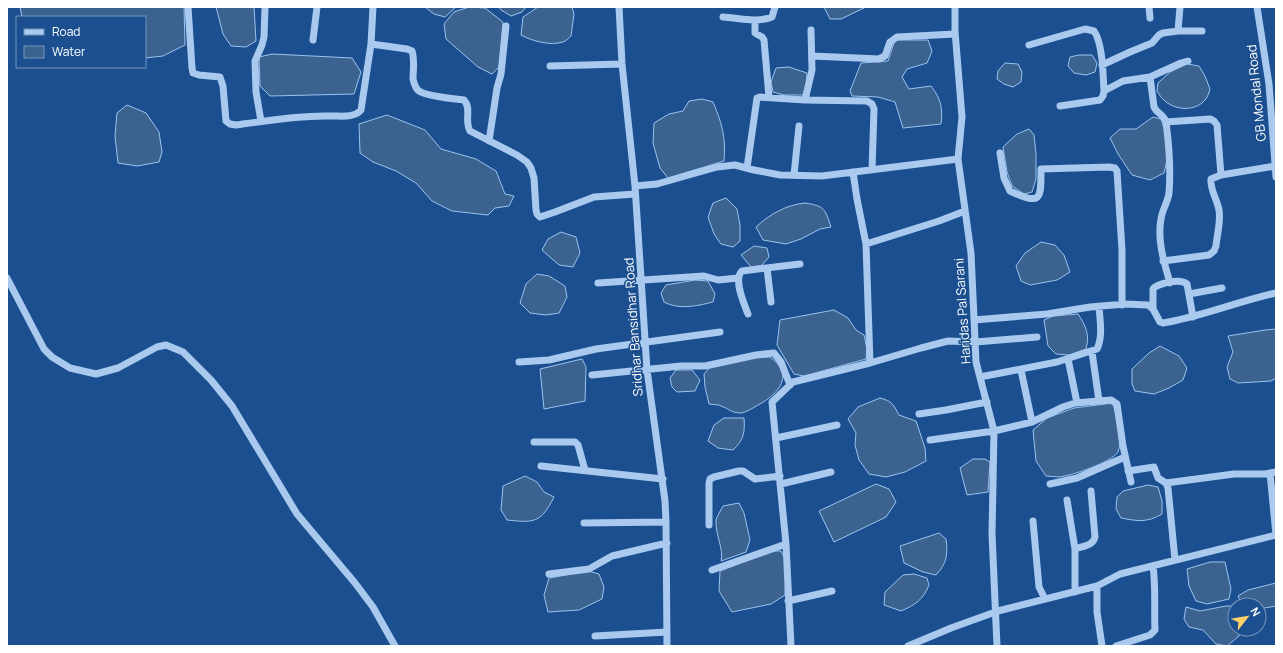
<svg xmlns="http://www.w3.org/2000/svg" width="1283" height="653" font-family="Manrope,sans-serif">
<rect width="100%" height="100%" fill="#1b4f8f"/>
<path fill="#3c6290" stroke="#9cc4f0" d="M20,7h164l1,38 -22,11 -18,2v-41h-123z
M216,7h38l2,34 -10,6 -15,-1 -8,-12z
M425,7h31l-11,10 -11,-3z
M469,7l16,1 18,14 -4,45 -7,7 -14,-7 -32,-28 -2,-15 10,-12z
M499,7h27l-4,5 -11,4 -10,-6z
M538,7h34l2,7 -3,22c-2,2 -5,5 -8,6 -13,4 -31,-1 -42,-7l2,-18z
M824,7h42l-25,12h-11z
M895,40h33l4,11 -5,12 -20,6 -5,8 7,12 22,-3c10,13 12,22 10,38l-38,4 -8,-26 -17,-5 -26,-1 -2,-5 11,-28 27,-2z
M272,54l80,4 9,14 -7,22 -84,2 -10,-10 -1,-29z
M1079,55h13l5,8 -2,9 -9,3 -12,-2 -6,-7 2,-9z
M1005,63l13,1 4,8 -1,10 -8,5 -9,-3 -7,-5 1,-8z
M1187,64l12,2 6,10 5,13c-1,4 -3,9 -5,11 -10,12 -30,10 -40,1 -4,-3 -6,-7 -8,-10l1,-8 12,-11z
M789,67l18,6 -1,14 -3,8h-19l-11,-3 -2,-10 5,-14z
M702,99l11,3c9,21 13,36 11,59l-56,17 -8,-10 -7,-25 1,-20 15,-9 14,-3 6,-10z
M127,105l19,8 13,19 3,20 -3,10 -22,4 -19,-3 -3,-27 2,-23z
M387,115l38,15 16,19 35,10 20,12 9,23 9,2 -5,10 -14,2 -7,7 -36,-4 -20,-10 -16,-18 -20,-12 -23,-9 -13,-9 -1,-29z
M1153,117l8,2 4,12 3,25 -4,17 -14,7 -18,-5 -14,-21 -8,-16 10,-9h16z
M1029,129l5,6 2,19v25l-4,13 -8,2 -12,-8 -5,-14 -4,-25 14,-13z
M726,198l11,11 3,16v16l-7,6 -12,-3 -7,-10 -6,-17 5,-14z
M805,203c20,3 20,6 26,24l-11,2 -19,10 -15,5 -23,-4 -7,-13c14,-13 30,-22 49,-24z
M561,232l15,5 4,16 -7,14 -14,-2 -17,-15 6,-11z
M1041,242l14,3 9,10 6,17 -13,8 -27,5 -9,-4 -5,-15 9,-13z
M754,246l13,2 2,9 -7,8 -10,3 -11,-13z
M537,274l12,2 16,10 2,11 -8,16 -13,2 -16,-2 -10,-10 6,-19z
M695,280l13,1 7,13 -2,8c-16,4 -34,8 -49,0l-3,-9 5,-8z
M834,310l14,8 8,12 8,5 3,14 -1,10 -62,17 -10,-2 -17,-29 3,-25z
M1078,314c8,12 12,21 8,35l-17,6 -13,-1 -8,-8 -4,-26 9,-4z
M1276,329v49l-5,3 -33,2 -8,-4 -3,-12 6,-15 -5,-16 37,-6z
M1160,346l19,10 8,12 -4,12 -14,8 -15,6 -19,-3 -3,-7v-15l17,-16z
M770,357c25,18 9,37 -12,48 -5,3 -11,7 -17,8 -10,0 -11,-4 -20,-7 -3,-2 -8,-1 -12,-2l-4,-17 -1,-13 7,-8 43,-8z
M582,359l4,8 -1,34 -41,8 -4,-40z
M676,370h16l8,10 -5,11 -18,1 -5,-5 -2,-9z
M880,398c12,3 13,6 19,17l17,6 9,27 1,13 -21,11 -19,5 -17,-3 -10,-14 -4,-15 1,-12 -8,-14 10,-12z
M1113,403c2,10 10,40 5,49 -6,10 -47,24 -59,25 -4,0 -9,-1 -13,-1l-10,-15 -3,-31 14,-12 27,-10z
M724,418h20c1,14 0,22 -11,32l-15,-2 -10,-7 6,-16z
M973,459h12l5,3 -2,30 -21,3 -7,-27z
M525,476l12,6 7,10 10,5c-13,26 -20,26 -47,23l-6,-10 2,-24z
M876,484l13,5 7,13 -10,15 -52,25 -15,-31z
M1148,485l10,2 4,14v13c-15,9 -25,7 -41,4l-5,-9 1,-12 6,-6z
M739,503l5,10 6,27 -4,12 -25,9c3,-12 -6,-27 -5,-41 1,-4 5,-10 7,-14z
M939,533l7,6c2,16 1,24 -10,36l-13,-3 -19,-9 -4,-17z
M773,551h8l5,10 -1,34 -14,9 -39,8 -13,-21 1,-20z
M1210,562h15l6,27 -2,10 -22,5 -11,-3 -7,-15 -2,-17z
M588,571l11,3 5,13 -2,12 -23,11 -31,2 -4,-17 5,-17z
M914,574l13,4 2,7c-6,15 -14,20 -28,26l-17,-6 1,-13 18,-17z
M1276,583v23l-17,3v-4h-17l-4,-9 10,-6z
M1226,606h8l1,2v21h5l-1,7 -12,10 -11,-2 -13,-14 -14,-3 -5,-8 2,-12 14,4z"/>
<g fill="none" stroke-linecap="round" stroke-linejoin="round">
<path stroke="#a9c9ee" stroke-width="7" d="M188,7l4,61 1,5 6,2 21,2 3,9 3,35 4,3 6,1c32,-4 64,-10 96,-9 10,0 22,2 29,-6l10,-66 2,-37
M619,7l3,57 13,122 12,184 18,131 1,21 1,124
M955,7v24l7,86 -4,42 13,94 5,109 18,69 -2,103 5,112
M1149,7l1,11
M1257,7l12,77 7,93
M723,17c15,1 35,6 49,0l3,-10
M755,20v13l7,4 2,3 5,57
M1178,31l2,-24
M313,40l4,-33
M371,44l36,5 5,2c3,10 1,19 1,28 1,4 2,9 6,12 6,5 36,8 45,9 8,8 0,21 6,31l47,24 10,7 4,6 3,10 2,32 1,4 3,3 15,-5 39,-15 41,-3
M1029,45l56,-16 9,2c9,13 9,44 10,60l19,-10 27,-4
M812,56l67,3 6,-3 5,-14 7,-5 58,-3
M1102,65l28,-13 22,-9 7,-8 4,-2 15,-2h24
M550,66l72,-2
M805,100l62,1 5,3 2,5 -2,61
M1060,106l40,-6 3,-4 1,-5
M261,121l-5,-29 -1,-31 7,-16 2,-8 1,-30
M1166,122l44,-3 4,2 3,4 4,50
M489,141l8,-53 4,-14 5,-48
M1000,153l4,25 6,13c32,15 31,8 31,-22l68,-2 6,1 2,3 5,79v55
M747,168l10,-70 3,-1 45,3 7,-30 -1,-40
M853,172l4,27 9,45 4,119
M794,175l5,-49
M635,186l22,-2 60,-17 18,-2 19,5 26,5 42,1 136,-17
M866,244l73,-23 26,-10
M1163,261l46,-6 5,-4 2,-5c1,-11 5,-25 3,-36 -2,-11 -9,-20 -8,-31l10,-4 54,-9
M767,268l4,34
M7,278l37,71 8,8 18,11 26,6 22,-6 39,-21 9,-2 17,7 28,28 21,26 65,108 58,69 18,24 22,39
M598,283l106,-7 14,4 20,-2
M1170,283c-6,-21 -13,-43 -9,-64 1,-9 7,-17 8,-26 2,-24 0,-48 -3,-71 -2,-8 -9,-8 -12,-15l-4,-30 31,-14 7,-2
M1189,294l33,-6
M1153,309v-20l2,-2c7,-4 25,-9 32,-3l6,33
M748,314c-4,-10 -15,-35 -6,-43l58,-7
M974,320l73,-6 43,-7 35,-3 23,1 5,4 7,13 3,1c38,-6 75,-22 113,-30
M1092,352l7,49
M1068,359l9,44
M519,362l30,-2 47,-11 124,-17
M1021,370l11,52
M592,375l89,-9h24l51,-11 18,-2 7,9 9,23
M980,377l77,-15 40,-13c6,-12 3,-29 2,-42
M919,414l27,-4 41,-8
M776,438l61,-13
M930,440l64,-9 38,-9 31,-15 12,-4 36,-3 6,4 6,42 8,36
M534,442h41l3,3 7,25
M541,466l122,13
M1128,471l26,-4 4,11 8,5 2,5 7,72
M1270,473l6,62
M1166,483l68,-9h31l11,-2
M781,484l50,-12
M1050,484l27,-6 48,-21
M1067,500l8,49
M1033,521l6,66 6,12
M584,523l82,-1
M709,525v-42l1,-4 4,-2 25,-6h4l12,8 25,-3
M712,570l74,-26
M549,574l40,-5 23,-13 55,-13
M1097,586v26l5,34
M1075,592v-43c8,-3 18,-3 20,-12l-4,-46
M788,601l44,-10
M595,636l72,-4
M791,646l-5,-102 -14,-142 21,-20 77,-19 51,-15 27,-7 28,1 61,-5
M908,646l43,-18 47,-17 99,-25 23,-12 156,-39
M1116,646l34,-11 5,-5c-1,-22 1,-43 -2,-64"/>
</g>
<g text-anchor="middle" stroke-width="3" stroke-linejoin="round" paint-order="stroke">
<g font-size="13" fill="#fff" stroke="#1b4f8f">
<text transform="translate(1256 93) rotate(-96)" y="5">GB Mondal Road</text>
<text transform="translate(962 311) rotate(-94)" y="5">Haridas Pal Sarani</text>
<text transform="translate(633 327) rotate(-94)" y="5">Sridhar Bansidhar Road</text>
</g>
</g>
<rect width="1283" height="653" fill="none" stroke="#ffffff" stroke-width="16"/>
<rect x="16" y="16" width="130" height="52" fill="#1b4f8f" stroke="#7695bc"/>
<rect x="24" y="29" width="20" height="6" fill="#a9c9ee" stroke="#7695bc"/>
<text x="52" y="36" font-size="12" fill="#ffffff">Road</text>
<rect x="24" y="46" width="20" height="12" fill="#3c6290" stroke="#7695bc"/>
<text x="52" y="56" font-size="12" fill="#ffffff">Water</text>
<g transform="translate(1247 617) rotate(59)"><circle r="19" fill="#1b4f8f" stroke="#7695bc"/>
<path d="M0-3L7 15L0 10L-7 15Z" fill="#ffd166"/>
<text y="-6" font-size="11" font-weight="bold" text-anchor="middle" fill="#ffffff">N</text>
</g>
</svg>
